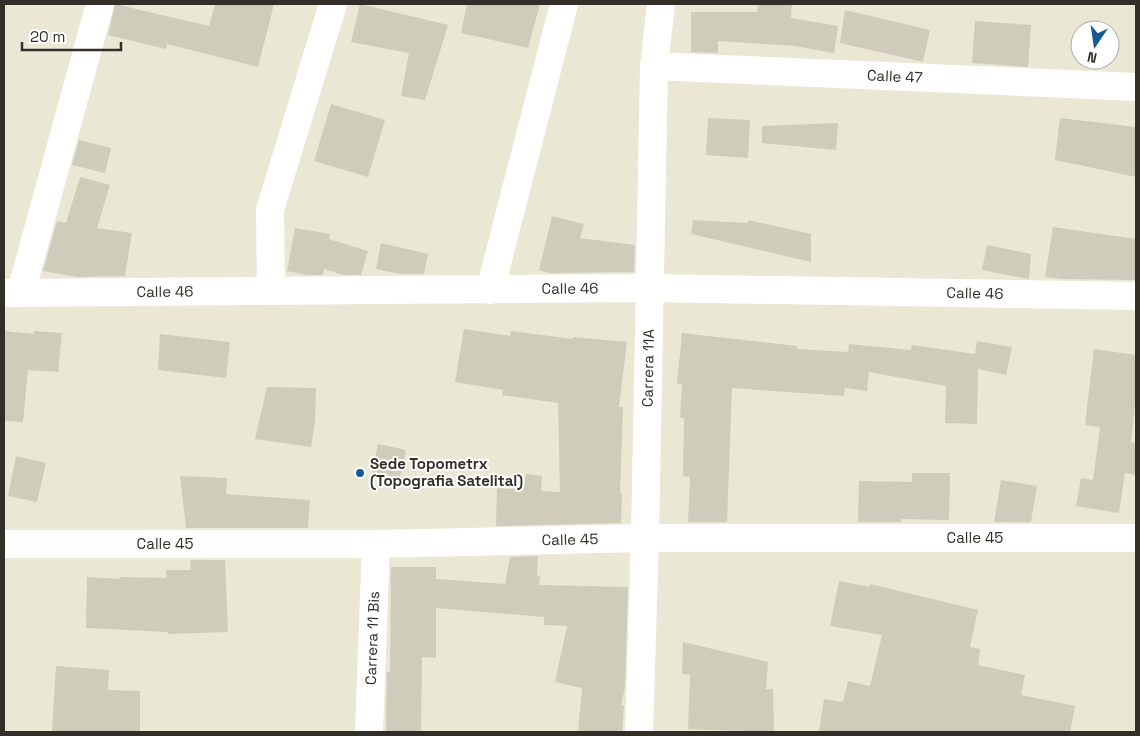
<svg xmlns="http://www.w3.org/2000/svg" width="1140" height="736" font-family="'Space Grotesk',sans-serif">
<rect width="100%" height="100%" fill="#eae7d5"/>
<path fill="#d0ccbb" d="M115,4l94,22 6,-22h59l-16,63 -91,-23 -1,5 -58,-14z
M360,4l88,21 -23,75 -24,-4 8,-43 -58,-11z
M467,4h73l-12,44 -67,-15z
M758,4h34l-1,14 47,8 -4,27 -39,-7 -77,-5v12l-27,-1v-40h66z
M845,10l85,20 -7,32 -83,-19z
M975,21l56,4 -3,42 -56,-4z
M331,104l54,16 -17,57 -54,-16z
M708,118l42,2 -2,38 -42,-3z
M1060,118l76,9v50l-81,-17z
M838,123l-2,27 -74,-7v-17z
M79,140l32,8 -6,25 -33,-8z
M80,177l30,8 -13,43 35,5 -7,43 -48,1 -34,-6 14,-50 9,2z
M552,216l32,8 -4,14 55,7 -1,27 -83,1 -12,-3z
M693,220l55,3 1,-3 62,14v28l-120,-28z
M1053,227l83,12v41l-74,-1 -17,-2z
M295,228l35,6 -1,5 39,12 -7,24h-17l-20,-6 -1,6h-16l-20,-4z
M381,243l47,11 -4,20h-24l-24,-5z
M987,245l44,9 -2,25 -47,-9z
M464,329l46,7 1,-5 62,8v-2l54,5 -8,65h4l-3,86h2l-1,30 -125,3 1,-38 26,2 3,-16 16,2 -1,15 19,1 -2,-89 -56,-8 1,-5 -48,-8z
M4,331l30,3v-3l28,2 -4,39 -30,-2 -5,52 -19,-1z
M682,333l115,13v3l51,3 1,-8 62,6 1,-5 63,9 2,-13 35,6 -6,28 -28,-6 -1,55 -32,-1 1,-37 -77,-14 -2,19 -22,-3 -1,8 -112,-8 -5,134h-39l2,-45 -7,-1 1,-58h-4l2,-34h-5z
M160,334l70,8 -4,36 -68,-8z
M1094,349l42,6v40l-5,47 5,1v32l-11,-2 -6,40 -43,-7 5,-28 12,2 7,-53 -15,-2z
M267,387l49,1 -1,34 -4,25 -56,-8z
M378,444l28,6 -6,28 -28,-6z
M16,456l30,7 -9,39 -29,-6z
M912,473h38l-1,47 -48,-1v3h-43l1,-41 53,1z
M180,476l47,2 -1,16 84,6 -2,28h-122z
M1001,480l36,6 -6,36h-37z
M538,556l-1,20h3l-1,9 89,2 -3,100 -4,19h3l-2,26h-44l4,-44 -27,-6 12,-56 -23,-1v-8l-108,-9v50l-14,-1 -1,75h-35l1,-60h3l1,-105h45v12l69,5 5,-27z
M190,560h35l3,72 -60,2v-2l-82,-4 1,-51 33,2v-2l46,1v-8h25z
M839,581l31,6v-3l108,26 -8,37 10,2 -2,16 47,10 -4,20 54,11 -5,26h-251l5,-33 19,3 5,-21 22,5 12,-51 -52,-9z
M683,642l85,20 -2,27h7l1,43 -86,-3 2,-54 -8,-1z
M56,666l53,4 -1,20 32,1v41h-88z"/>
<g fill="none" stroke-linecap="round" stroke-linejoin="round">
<g stroke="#fff" stroke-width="28">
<path id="s1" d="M654,66l482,21"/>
<path d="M271,290l-1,-80 63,-206"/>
<path d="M490,290l74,-286"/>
<path d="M21,292l79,-288"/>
<path id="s2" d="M4,293l645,-5 487,8"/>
<path id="s3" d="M4,544h372l269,-6h491"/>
<path id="s4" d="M369,732l7,-188"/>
<path id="s5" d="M639,732l6,-194 9,-472 7,-62"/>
</g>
</g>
<circle fill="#185b90" stroke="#fff" stroke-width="2" cx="360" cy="473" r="5"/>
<g text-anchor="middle" stroke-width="4" stroke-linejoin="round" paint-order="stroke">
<g font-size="15" fill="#312f28" stroke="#fff">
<text dy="5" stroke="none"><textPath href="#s1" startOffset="241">Calle 47</textPath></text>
<text dy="5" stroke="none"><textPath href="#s2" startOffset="566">Calle 46</textPath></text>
<text dy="5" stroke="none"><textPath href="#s2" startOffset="161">Calle 46</textPath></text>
<text dy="5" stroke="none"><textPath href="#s2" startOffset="971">Calle 46</textPath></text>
<text dy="5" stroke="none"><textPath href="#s5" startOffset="364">Carrera 11A</textPath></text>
<text dy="5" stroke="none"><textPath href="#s3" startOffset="971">Calle 45</textPath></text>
<text dy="5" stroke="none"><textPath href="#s3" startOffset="566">Calle 45</textPath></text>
<text dy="5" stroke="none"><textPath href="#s3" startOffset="161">Calle 45</textPath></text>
<text dy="5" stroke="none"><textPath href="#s4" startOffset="94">Carrera 11 Bis</textPath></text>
</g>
<g font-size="15" font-weight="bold" fill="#312f28" stroke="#fff" text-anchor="start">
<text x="370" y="469">Sede Topometrx<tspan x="370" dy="17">(Topografia Satelital)</tspan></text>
</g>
</g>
<rect width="1140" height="736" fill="none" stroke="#312f28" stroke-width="10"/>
<g transform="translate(1095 45) rotate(193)"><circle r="24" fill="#ffffff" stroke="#adaca9"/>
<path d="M0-4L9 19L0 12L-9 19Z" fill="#185b90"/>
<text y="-8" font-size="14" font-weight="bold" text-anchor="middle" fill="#312f28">N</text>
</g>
<path d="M22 42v8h99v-8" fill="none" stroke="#312f28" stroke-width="2.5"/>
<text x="30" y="42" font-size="15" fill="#312f28" stroke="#ffffff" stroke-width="4" paint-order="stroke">20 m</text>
</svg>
